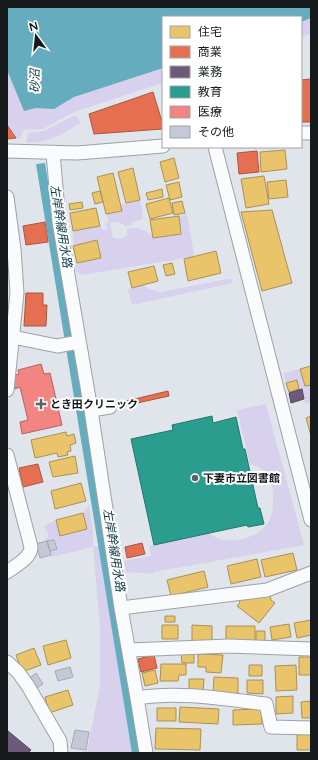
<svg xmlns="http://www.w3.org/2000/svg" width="318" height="760" font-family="'Varela Round','Noto Sans JP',sans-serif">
<rect width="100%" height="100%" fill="#e0e5eb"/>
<path fill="#d7d1ee" d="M7,7h304v27l-10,3v-20h-138v66l-89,29 -31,17 -20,1 -3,9 -8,-1 4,-1 -9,-12z
M75,115l6,8c-17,10 -35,22 -55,19l2,-9 16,-2z
M140,200l3,17 -2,3 -8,2 -3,4h-5c-5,-5 -9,-4 -15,-3l3,15c6,1 9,2 14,-3v-5l1,-2c10,-1 17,2 25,8v2l28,-4 -2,-18 8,-2 7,40 -2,3 -98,16 -12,2 -5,-3 -3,-8 27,-7 -4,-16 -23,5 -1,-15 27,-5 2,3 5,1 -1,-6 3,-3 -3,-7 16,-3 -1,-6z
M227,279h5l1,4 -101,22 -4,-16 15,-4 6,4 11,3z
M300,369l5,17 6,-1v17l-6,2 -3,-15h-3l-2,-9 -11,3 -3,-10z
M266,404l38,141 -150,27v2l-28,-2 -2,-11 27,-5 -2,-10 60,-13c3,2 7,5 11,6 16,4 41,-2 49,-18 3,-6 4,-13 4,-19 1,-11 -1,-23 -9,-31 -3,-4 -9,-5 -14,-7l-13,-54z
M89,505l4,27v15l6,-1 33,207h-59l14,-2 13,-66v-57l-7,-81 -42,10 -1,-6 6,-2 -2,-9 -9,2v-3l4,-3 -5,-9 2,-2 10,-5 4,16 27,-7 -4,-16z"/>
<path fill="#65adbe" d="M7,7h304v11l-10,4v-5h-138v51l-89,29 -20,12 -18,-1 -12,3 -17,-41z
M45,163l96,590h-9l-96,-589z"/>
<path fill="#e9c46a" stroke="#aa9153" d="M285,150l2,19 -26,3 -1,-20z
M174,158l5,20 -14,4 -5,-20z
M133,168l7,32 -14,3 -8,-31z
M113,173l9,38 -16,3 -9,-37z
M264,176l5,28 -23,4 -5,-29z
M286,180l2,17 -19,2 -2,-17z
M179,182l3,15 -12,3 -4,-15z
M162,189l1,8 -15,3 -2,-7z
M100,191l3,11 -8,2 -3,-11z
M169,198l4,15 -23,6 -4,-15z
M182,201l3,12 -11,2 -2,-12z
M82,202l1,6 -13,2 -1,-6z
M96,208l4,18 -27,5 -3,-18z
M272,210l20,73 -30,8 -21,-79z
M179,216l2,18 -28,4 -3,-18z
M97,240l4,18 -24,5 -4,-17z
M216,251l5,22 -33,8 -4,-22z
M172,263l3,11 -9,2 -3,-11z
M154,266l4,15 -26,7 -4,-16z
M311,366v19l-6,1 -5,-17z
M297,380l2,9 -10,3 -3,-9z
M311,416v20l-5,-18z
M66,432l1,4 7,-2 2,9 -6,2 1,6 -4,1 1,3 -10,2 -1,-4 -22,5 -4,-18z
M75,456l3,17 -25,4 -4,-15z
M81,483l5,18 -31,8 -4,-18z
M83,513l4,16 -27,7 -4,-16z
M293,553l4,17 -32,7 -4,-17z
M257,559l4,18 -30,7 -4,-18z
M204,571l4,16 -37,9 -4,-16z
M270,594l1,6 4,3 -16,20 -22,-17 3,-3 -1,-3z
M165,616h10v6h-10z
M311,620v15l-14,3 -3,-15z
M289,624l2,13 -19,3 -2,-13z
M162,625h16v14h-16z
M192,625l20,1v16h-20z
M226,626h29v17l-29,-1z
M256,631h9v13h-9z
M66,640l5,18 -23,7 -5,-19z
M34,648l7,17 -19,7 -6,-17z
M181,653h13v10h-12z
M198,654l25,1 -2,18 -15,-1v-5h-8z
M299,657h12v18h-12z
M161,664h25v11h-7l-1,6h-18z
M249,665h13v11h-13z
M296,665l1,25 -21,1 -1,-25z
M155,670l3,13 -13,3 -3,-13z
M214,677l24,1v16l-25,-1z
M189,679h15l-1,14 -14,-1z
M247,680h16v14l-16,-1z
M68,690l5,15 -24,8 -4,-16z
M293,696v17l-17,1v-17z
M310,701l1,17h-9l-1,-16z
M180,707l39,2 -1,15 -39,-2z
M157,708h19v13h-19z
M261,709l1,15 -29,1v-15z
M156,728l45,1 -1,21 -45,-1z
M297,734h14v16h-14z"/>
<path fill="#e76f51" stroke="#a95641" d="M311,79v43h-10v-42z
M153,92l10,33v4l-69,5 -5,-20z
M7,125l9,13 -9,1z
M257,151l2,21 -20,2 -2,-21z
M45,222l3,20 -22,3 -3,-19z
M26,293h17v12h4l-1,21h-22z
M168,391l1,5 -50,11 -1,-4z
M38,464l5,18 -20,5 -4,-19z
M142,543l3,11 -18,4 -2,-11z
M154,655l3,13 -16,4 -3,-13z"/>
<path fill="#6d597a" stroke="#53465e" d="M302,389l2,10 -13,4 -2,-10z
M8,731l23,19 -3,3h-21v-21z"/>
<path fill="#2a9d8f" stroke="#24766d" d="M212,416l1,7 23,-6 7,32h2l13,59h2l4,16 -16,3 -1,-2 -93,20 -23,-106 42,-9 -1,-5z"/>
<path fill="#f28482" stroke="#b06464" d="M41,364l3,10 6,-1 12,52 -40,9 -2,-12 8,-2 -8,-33 -5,2 -3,-13 7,-2 -1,-4z"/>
<path fill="#c4c8d8" stroke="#a5a8ad" d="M54,540l3,9 -7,2 -3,-10z
M47,541l4,14 -11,3 -4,-14z
M70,667l3,10 -15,4 -3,-10z
M36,673l7,11 -9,6 -7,-10z
M75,730l14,2 -3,18 -15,-2z"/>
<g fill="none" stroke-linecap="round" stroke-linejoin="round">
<g stroke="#9da1a6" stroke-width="15">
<path id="minor" d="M301,133h10
M215,147l96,373
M7,151l70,2 86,-7
M53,153l6,69 32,188 30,198 16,90 9,55
M7,197l7,52 3,44 -10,97
M13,337l44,9 22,-4
M91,410l19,-3
M7,455l24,92c0,11 -16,19 -24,25
M121,608l146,-18 44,-17
M129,650l100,-4 82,3
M7,662l11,10 10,14 32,55 1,12
M137,698c43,-7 87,1 129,6l5,23 40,1"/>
</g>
<use href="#minor" stroke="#fafbfc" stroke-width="13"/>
</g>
<g fill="#5d6165" stroke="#fff" stroke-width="1.5">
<path d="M39 398h4v4h4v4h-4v4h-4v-4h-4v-4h4z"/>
<circle cx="195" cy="478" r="4"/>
</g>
<g text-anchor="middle" stroke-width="4" stroke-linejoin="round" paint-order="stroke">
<g font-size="11" font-weight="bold" fill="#171a1d" stroke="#fff" text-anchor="start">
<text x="50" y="408">とき田クリニック</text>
<text x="203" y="482">下妻市立図書館</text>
</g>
<g font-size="12" font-style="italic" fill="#0c3a43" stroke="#fff">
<text transform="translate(35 81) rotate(-90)" y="4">砂沼</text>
<text transform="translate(61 226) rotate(81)" y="4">左岸幹線用水路</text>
<text transform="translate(114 550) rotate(81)" y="4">左岸幹線用水路</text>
</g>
</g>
<rect width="318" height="760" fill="none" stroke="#171a1d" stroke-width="16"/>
<rect x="162" y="16" width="140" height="132" fill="#ffffff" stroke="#a2a3a5"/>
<rect x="170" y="26" width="20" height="12" fill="#e9c46a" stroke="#a2a3a5"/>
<text x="198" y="36" font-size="12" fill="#171a1d">住宅</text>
<rect x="170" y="46" width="20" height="12" fill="#e76f51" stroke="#a2a3a5"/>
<text x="198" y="56" font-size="12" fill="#171a1d">商業</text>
<rect x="170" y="66" width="20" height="12" fill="#6d597a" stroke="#a2a3a5"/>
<text x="198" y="76" font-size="12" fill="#171a1d">業務</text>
<rect x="170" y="86" width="20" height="12" fill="#2a9d8f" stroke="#a2a3a5"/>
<text x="198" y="96" font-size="12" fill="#171a1d">教育</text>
<rect x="170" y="106" width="20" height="12" fill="#f28482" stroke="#a2a3a5"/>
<text x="198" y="116" font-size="12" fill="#171a1d">医療</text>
<rect x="170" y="126" width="20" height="12" fill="#c4c8d8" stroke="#a2a3a5"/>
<text x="198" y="136" font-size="12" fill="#171a1d">その他</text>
<g transform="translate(36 36) rotate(345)" stroke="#ffffff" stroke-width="3" paint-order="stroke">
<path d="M0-3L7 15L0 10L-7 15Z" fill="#171a1d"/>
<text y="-6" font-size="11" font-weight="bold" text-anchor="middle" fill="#171a1d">N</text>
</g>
</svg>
